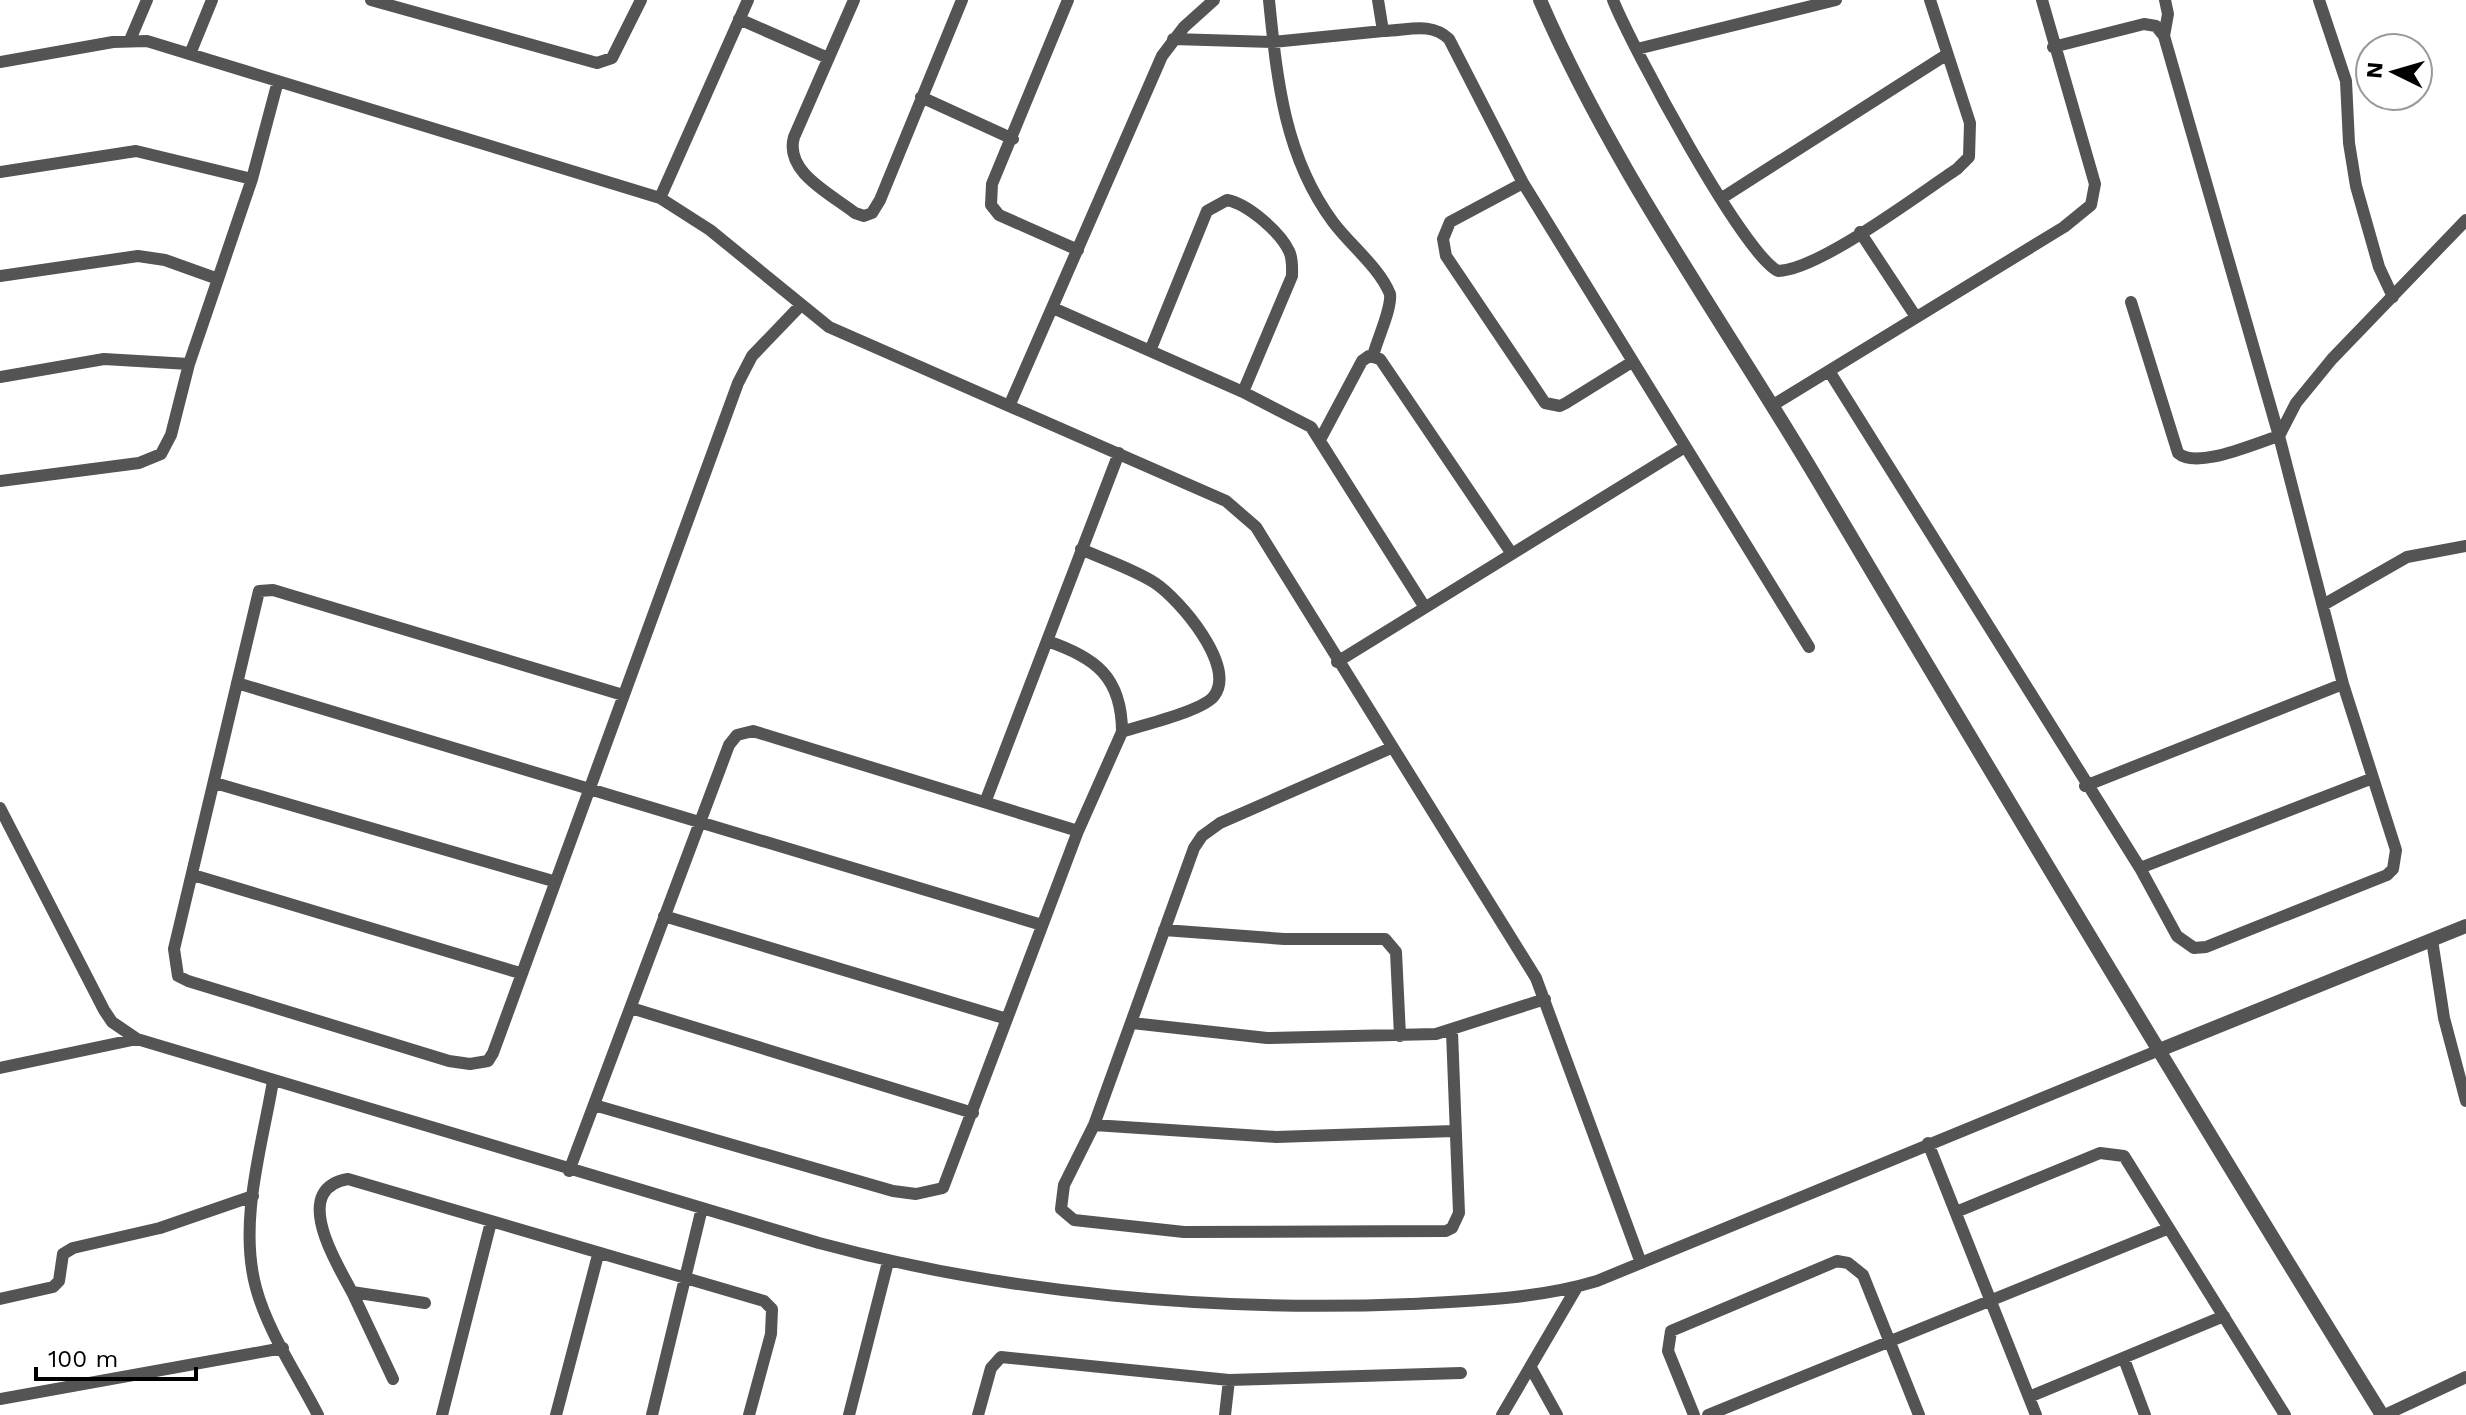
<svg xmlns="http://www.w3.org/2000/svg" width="2466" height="1415" font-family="'Work Sans',sans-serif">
<rect width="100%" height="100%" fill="#fff"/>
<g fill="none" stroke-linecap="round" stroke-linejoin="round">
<path stroke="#545454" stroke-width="12" d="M371,0l226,63 15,-5 29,-58
M854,0l-60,137c-10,35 37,57 61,76l9,3 8,-3 8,-13 82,-200
M1068,0l-76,184 -1,21 8,10 79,35
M1269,0c8,79 15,156 64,222 17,23 46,45 57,72 2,15 -13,45 -17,62
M1378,0l5,31c24,0 47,-10 66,8l74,144 286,464
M1613,0c18,45 129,253 165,271 41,-1 141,-77 179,-102l12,-12 1,-34 -40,-123
M2319,0l27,81 3,62 7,43 23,81 14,30
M739,19l89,39
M2164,36l4,-22 -3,-14
M1173,39l100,3 110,-11
M130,40l17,-40
M1637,49l199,-49
M190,54l22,-54
M0,62l113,-20 34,-1 513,157 50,32 119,97 397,174 30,26 280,451 105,285
M921,97l92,42
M0,172l136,-21 116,28
M1523,183l-73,39 -7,17 3,17 99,147 15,3 6,-3 66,-41
M660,198l88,-198
M1722,198l224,-143
M1860,232l56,85
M0,276l138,-20 27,4 53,19 34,-100 26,-98
M2131,302l47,151c19,17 77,-10 101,-17l17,-33 36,-44 134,-139
M1053,308l190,84 68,35 113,179
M1150,351l57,-140 20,-11c21,4 53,32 62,51 4,8 3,17 3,25l-49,116
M1829,371l311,497 37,68 17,12 12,-1 181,-72 6,-6 3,-19 -53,-166 -64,-248 -115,-400 -8,-10 -12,-2 -91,23
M0,377l104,-18 85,5
M1010,404l152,-348 22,-29 30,-27
M1773,405l291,-178 27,-22 4,-21 -53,-184
M1321,438l41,-77 7,-5 11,3 132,195
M0,481l139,-18 22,-9 10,-19 18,-71 29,-85
M2323,605l84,-48 59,-11
M1047,641c48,16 75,36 75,91
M1337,662l348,-215
M237,683l805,242
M623,695l-350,-105 -14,1 -85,358 4,27 10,5 261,80 21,3 18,-3 5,-8 245,-670 14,-27 48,-50
M1391,748l-171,75 -18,13 -8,12 -100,277 -30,60 -3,24 13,11 110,12 262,-1 6,-3 7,-15 -7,-181
M215,783l338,98
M2085,786l258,-102
M986,800l133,-347
M0,808l104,202 8,12 25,17 682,204c188,51 397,69 591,61 63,-3 127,-5 187,-23l560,-230
M2140,868l233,-90
M193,875l327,98
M664,916l343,103
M1164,930l120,9h101l11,13 4,84
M2432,940l12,78 22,83
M631,1008l342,105
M1132,1023l135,15 169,-4 109,-35
M0,1068l137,-29
M273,1081c-11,66 -35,141 -17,207 12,44 41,86 62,127
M594,1105l299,86 23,3 27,-6 135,-357 44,-99c20,-7 81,-21 92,-36 23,-30 -35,-97 -59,-113 -22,-14 -50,-23 -74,-34
M1094,1125l182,12 178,-6
M1928,1143l108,272
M569,1171l160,-426 8,-10 16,-4 325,100
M1956,1212l144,-59 24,3 161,259
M352,1292l73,11
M0,1299l53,-12 6,-6 4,-27 10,-6 87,-20 93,-32
M2124,1359l21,56
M1531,1368l26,47
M393,1379c-13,-28 -27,-57 -40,-85 -15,-29 -64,-105 -5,-115l416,122 8,8 -1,25 -22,81
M2029,1397l195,-81
M0,1399l283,-51
M442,1415l49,-193
M556,1415l42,-160
M652,1415l50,-207
M849,1415l39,-153
M978,1415l13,-47 10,-11 228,23 232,-7
M1225,1415l4,-35
M1502,1415l75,-128
M1694,1415l-26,-64 3,-20 166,-70 11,2 15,12 56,140
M1708,1415l459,-186
M2385,1415l81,-38"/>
<path stroke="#545454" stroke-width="14" d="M1540,0c73,169 184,322 277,479 186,314 373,626 565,936
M2157,1051l309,-125"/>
</g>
<g transform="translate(2394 72) rotate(275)"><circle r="38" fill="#ffffff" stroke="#999999" stroke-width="2"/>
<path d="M0-6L14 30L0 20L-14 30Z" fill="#000000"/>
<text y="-12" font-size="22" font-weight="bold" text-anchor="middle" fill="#000000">N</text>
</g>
<path d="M36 1367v12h160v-12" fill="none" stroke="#000000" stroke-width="4"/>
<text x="48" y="1367" font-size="24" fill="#000000" stroke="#ffffff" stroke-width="6" paint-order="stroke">100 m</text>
</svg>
